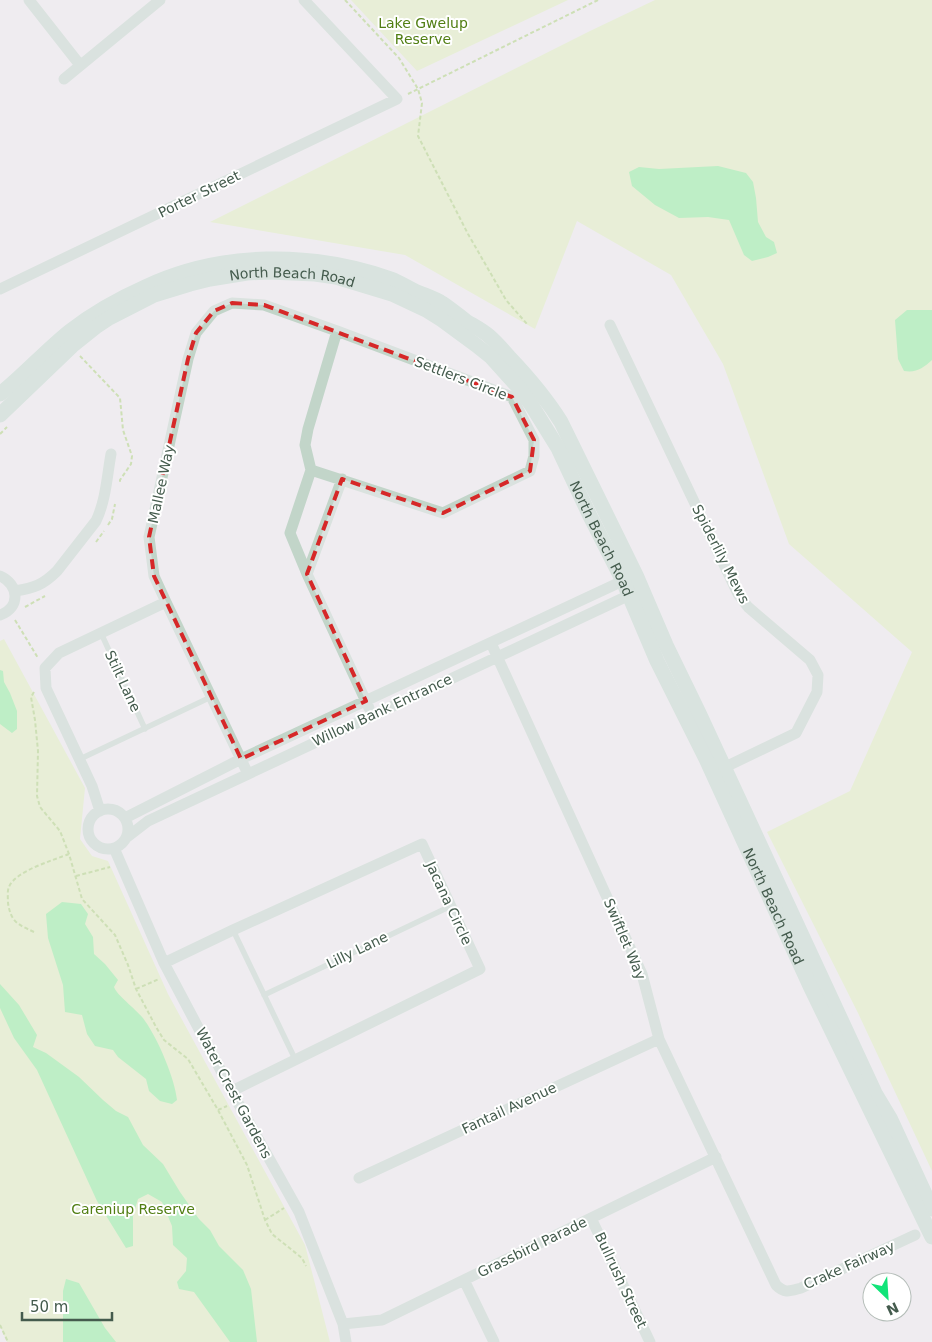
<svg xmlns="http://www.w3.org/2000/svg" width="932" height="1342" font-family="'DejaVu Sans',sans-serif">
<rect width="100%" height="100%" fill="#efecf0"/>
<path fill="#dff0b8" d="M351,0h217l-151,71z
M655,0h277v1171l-74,-158 -91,-181 83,-41 62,-139 -123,-108 -66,-180 -52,-89 -94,-54 -42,108 -130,-74 -195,-33 380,-191z
M4,639l81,149 -5,51 12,17 16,5 60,133 137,251 25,97h-323l-7,-16v-685z"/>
<path fill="#84ef92" d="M718,166l28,7 7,9 3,16 2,24 8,15 8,5 3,11 -9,4 -16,4 -8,-6 -15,-35 -21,-3 -29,1 -24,-13 -23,-19 -3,-14 10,-5 20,2z
M907,310h25v50c-9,8 -15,13 -28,11l-6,-12 -3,-39z
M0,670l3,1 1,11 6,11 7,18v18l-5,4 -12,-9z
M62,902l19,2 7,10 -3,10 8,13 1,17 11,10 13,16 -4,7c3,9 25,24 31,34 13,18 30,58 32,79l-5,4 -12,-3 -11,-10 -3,-12 -28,-22 -5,-7 -18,-4 -8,-12 -5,-19 -17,-3 -2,-27 -15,-47 -2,-24z
M0,984l19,21 18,30 -4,12 13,6 33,24 24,23 13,11 12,6 15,28 20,19 17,28 19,27 11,11 9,16 24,24 8,19 6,53h-27l-36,-50 -15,-3 -2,-7 9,-11 1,-13 -14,-13 -1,-19 -10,-24 -14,-8 -10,5 -5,17v30l-7,2 -29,-47 -60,-131 -23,-32 -14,-30z
M66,1279l13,4 26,45 11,14h-53v-51z"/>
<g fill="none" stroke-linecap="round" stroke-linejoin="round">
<path stroke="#a6cf6f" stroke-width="2" stroke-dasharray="4 2.5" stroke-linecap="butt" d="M345,0l54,58 19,31 4,14 -4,33 50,98 38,66 21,24
M408,94l190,-94
M80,356l40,42 3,32 9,26 -1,8 -11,16v2
M0,434l7,-7
M108,525l4,-6 3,-15
M96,542l8,-11
M25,607l20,-11
M15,620l23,38
M34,692l-3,5 4,23 3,31 -1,45 3,11 20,24 9,23 13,45 33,36 13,30 8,24 20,38 8,13 24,19 30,51 29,55 18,55 7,14 30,24 4,8
M76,876l34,-9
M34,932c-17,-8 -23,-10 -26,-29 0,-5 -1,-12 1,-16 6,-16 45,-27 60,-33
M136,989l23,-10
M218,1110l9,-4
M265,1220l19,-12
M0,1325l8,17"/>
<path stroke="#c2d5c9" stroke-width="5.5" d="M101,633l44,96
M80,759l131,-62
M233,930l62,129
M264,995l187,-89"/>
<path stroke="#c2d5c9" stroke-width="11" d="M29,0l51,65
M64,79l96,-79
M0,289l397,-190 -93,-99
M610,325l128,269 10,13 62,53 8,15 -1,17 -21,41 -77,37
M337,331l175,66 22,43v16l-4,15 -87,42 -132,-43 -6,-25 3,-16z
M311,470l-21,63 17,41 62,134
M307,574l35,-95
M0,576c19,8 21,32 0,39
M15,591c19,-3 28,-6 42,-20l39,-50c10,-21 11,-45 15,-67
M491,643l151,331 17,65 117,246c9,9 14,6 25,3l114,-53
M248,774l-82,-172 -12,-26 -5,-39 39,-178 8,-26 18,-22 18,-8 32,2 73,26
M88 829a20 20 0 1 1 40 0a20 20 0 1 1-40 0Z
M100,811l-8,-25 -46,-98 -1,-20 14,-15 107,-51
M125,818l116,-59 388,-181
M126,838l22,-17 488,-229
M114,848l50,115 73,138 62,111 44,112 3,18
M164,963l69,-33 189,-86 58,125 -248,122
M359,1178l300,-139
M591,1218l59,124
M464,1280l30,62
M343,1324l39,-4 334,-163"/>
<g stroke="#bed7c9" stroke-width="15">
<path d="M0,394c25,-20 45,-43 70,-63 23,-18 48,-32 75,-44 77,-36 166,-36 246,-8 8,3 16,8 24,12 9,4 19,7 27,12 9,6 16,12 24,18 8,5 16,9 23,15 7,6 14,14 20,21 20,21 37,41 52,65l75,153 30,70 33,68 176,380 15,25 42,91"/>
<path id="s1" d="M0,415l72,-69 25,-20 12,-8 45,-23 36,-11 20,-5 37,-6 22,-1 46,2 21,3 56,17 34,16 16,10 34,25 15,12 29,32 12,17 26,42 31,66 34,67 34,80 49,98 104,227 122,251"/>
</g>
</g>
<path d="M0 0H932V1342H0ZM232,303l32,2 248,92 22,43 -4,31 -87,42 -101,-34 -35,95 59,127 -125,58 -87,-183 -5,-39 39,-178 8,-26 18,-22z" fill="#efecf0" fill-opacity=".55" fill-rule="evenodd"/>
<path fill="none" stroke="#d62828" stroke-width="4" stroke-dasharray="10 6" stroke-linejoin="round" d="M232,303l32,2 248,92 22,43 -4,31 -87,42 -101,-34 -35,95 59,127 -125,58 -87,-183 -5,-39 39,-178 8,-26 18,-22z"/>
<g text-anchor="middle" stroke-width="4" stroke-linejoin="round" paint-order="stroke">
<g font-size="14" fill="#517e13" stroke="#fff">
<text x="423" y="28">Lake Gwelup<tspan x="423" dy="16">Reserve</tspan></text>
<text x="133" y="1214">Careniup Reserve</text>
</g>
<g font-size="14" fill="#445b4d" stroke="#fff">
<text transform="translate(199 194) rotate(-26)" y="5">Porter Street</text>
<text dy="5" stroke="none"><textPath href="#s1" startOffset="338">North Beach Road</textPath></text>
<text transform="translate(461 378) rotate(21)" y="5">Settlers Circle</text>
<text transform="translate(161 484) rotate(-78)" y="5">Mallee Way</text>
<text dy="5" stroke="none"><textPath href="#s1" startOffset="772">North Beach Road</textPath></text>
<text transform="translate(721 554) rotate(63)" y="5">Spiderlily Mews</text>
<text transform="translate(123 681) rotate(65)" y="5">Stilt Lane</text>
<text transform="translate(382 710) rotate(-25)" y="5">Willow Bank Entrance</text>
<text transform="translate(449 903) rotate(65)" y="5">Jacana Circle</text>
<text dy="5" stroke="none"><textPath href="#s1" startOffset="1178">North Beach Road</textPath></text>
<text transform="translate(625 939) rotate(67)" y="5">Swiftlet Way</text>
<text transform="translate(357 950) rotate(-26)" y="5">Lilly Lane</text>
<text transform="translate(234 1093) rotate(62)" y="5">Water Crest Gardens</text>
<text transform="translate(509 1108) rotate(-25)" y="5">Fantail Avenue</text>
<text transform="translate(532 1247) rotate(-26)" y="5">Grassbird Parade</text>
<text transform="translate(849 1265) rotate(-24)" y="5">Crake Fairway</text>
<text transform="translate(621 1280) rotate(65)" y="5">Bullrush Street</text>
</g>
</g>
<g transform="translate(887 1297) rotate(155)"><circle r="24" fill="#ffffff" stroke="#b4bdb8"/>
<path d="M0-4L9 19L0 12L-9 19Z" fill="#12e479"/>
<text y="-8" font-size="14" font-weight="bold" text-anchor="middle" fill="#445b4d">N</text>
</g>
<path d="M22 1312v8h90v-8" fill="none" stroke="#445b4d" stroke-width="2.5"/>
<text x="30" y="1312" font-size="15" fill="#445b4d" stroke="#ffffff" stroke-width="4" paint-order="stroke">50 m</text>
</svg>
